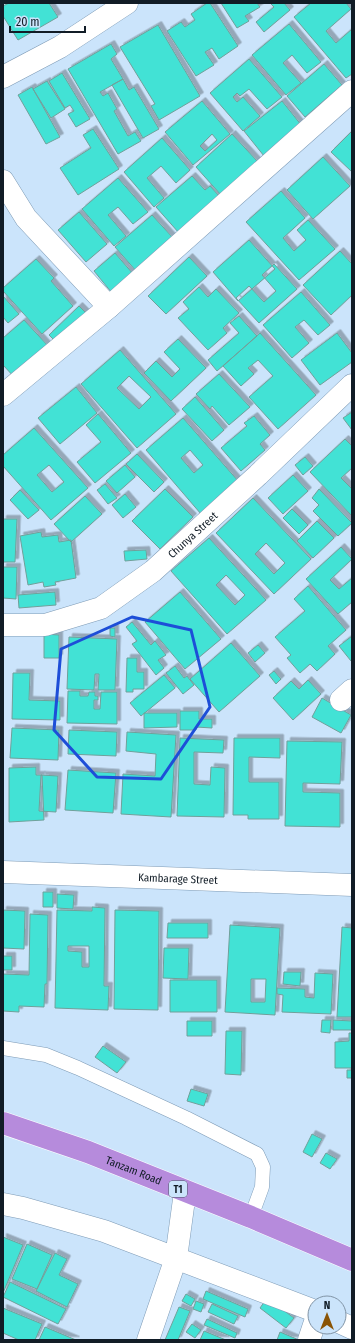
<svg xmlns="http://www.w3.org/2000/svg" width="355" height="1343" font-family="'Fira Sans Condensed',sans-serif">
<defs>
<filter id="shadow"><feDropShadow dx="3.5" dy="-3.5" stdDeviation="0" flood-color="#0004"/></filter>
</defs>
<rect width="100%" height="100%" fill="#cbe4fb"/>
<path fill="#42e2d5" stroke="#70a09a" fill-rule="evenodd" filter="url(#shadow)" d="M9,3h40l9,14 -40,23 -15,-24v-10z
M207,3h3l28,43 -19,13 -7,-11 -7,4 9,13 -18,11 -29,-45 14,-9 4,5 10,-7 -4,-6z
M221,3h36l3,4 -15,9 4,5 -12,7z
M270,3h14l6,7 -26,22 -8,-10 18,-15z
M311,3h35l5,6 -25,22 10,12 16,-14v45l-6,4 -52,-61z
M289,24l32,38 -14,11 -15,-18 -9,8 18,20 -15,12 -34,-40z
M158,25l42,71 -41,24 -8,-14 4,-2 -35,-57z
M111,44l6,10 -6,5 12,20 -23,13 3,4 5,-3 9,16 -3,2 14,25 7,-4 6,9 -23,13 -50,-85z
M249,59l33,38 -15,12 -18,-20 -9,7 -3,-3 -4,4 4,5 6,-5 17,19 -17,15 -33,-38z
M324,64l18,21 -37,32 -18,-21z
M62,73l28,46 -14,8 -8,-13 6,-3 -4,-6 -5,3 -16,-27z
M123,79l6,11 5,-3 25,42 -16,9 -31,-53z
M47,81l18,28 -14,9 -18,-29z
M32,87l28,50 -14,7 -28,-49z
M202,101l28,33 -37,31 -28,-33zM212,134l5,6 -12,11 -5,-5z
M282,101l20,25 -38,30 -20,-25z
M93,129l26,40 -41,26 -18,-27 31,-20 -8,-13z
M352,131v41l-21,-20z
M232,134l26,28 -37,33 -25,-28z
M162,138l28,32 -14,13 -15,-17 -14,12 17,20 -10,9 -30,-35z
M323,157l27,29 -37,33 -26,-29z
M192,176l13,14 5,-4 10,11 -41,36 -23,-26z
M118,178l30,34 -15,12 -15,-17 -10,8 18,21 -12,10 -32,-37z
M281,191l24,27 -22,20 11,13 12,-11 -9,-10 11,-10 27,29 -36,31 -53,-58z
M79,212l28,32 -21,18 -28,-32z
M152,215l22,24 -37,33 -22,-25z
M249,240l26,29 -37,32 -25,-29z
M340,251l12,13v31l-21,20 -28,-30z
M115,253l19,22 -22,18 -18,-22z
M189,257l18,19 -41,38 -18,-18z
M36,259l18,19 -3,3 22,25 -31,28 -39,-43v-3z
M274,264l23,25 -38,34 -23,-25 13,-12 15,16 12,-11 -14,-16z
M199,287l9,10 8,-8 23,24 -16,15 4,5 -19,17 -30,-32 11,-9 -6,-7z
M301,292l29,33 -12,10 -14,-15 -9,7 14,16 -17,15 -29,-33z
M3,296l16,18 -11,9 -5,-6z
M79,306l9,9 -30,29 -9,-9z
M239,316l18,20 -40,35 -9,-11 31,-27 -9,-10z
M24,320l26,28 -34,31 -13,-14v-27z
M260,333l56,62 -38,34 -29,-32 24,-21 -15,-16 -10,8 6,6 -13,12 -18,-20z
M337,333l15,20v9l-32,23 -19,-25z
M178,339l28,29 -35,33 -27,-28 12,-12 16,16 8,-8 -16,-17z
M120,350l56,64 -39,34 -56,-64zM129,376l22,21 -12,12 -22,-21z
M219,374l31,33 -21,18 -17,-19 -2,3 -14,-15z
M76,387l21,26 -37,31 -22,-26z
M195,397l29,33 -12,11 -30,-32z
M352,412v18l-9,-12z
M98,414l33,39 -36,30 -18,-21 24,-20 -15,-17z
M254,416l16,19 -10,9 5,6 -24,21 -20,-23 26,-22 -3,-3z
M183,418l56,64 -38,32 -55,-64zM190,450l13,15 -9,8 -13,-15z
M34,428l54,60 -37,32 -48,-54v-11zM49,465l15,17 -12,10 -15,-17z
M345,439l7,7v22l-11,10 11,11v27l-42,-44z
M137,454l27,28 -10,10 -28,-28z
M305,457l8,9 -10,9 -8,-10z
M125,465l10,12 -18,16 -11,-12z
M293,475l15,16 -25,23 -15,-16z
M105,484l12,14 -9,6 -11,-14z
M165,489l28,28 -33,32 -28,-28z
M319,489l33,34 -14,13 -25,-25 6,-6 -7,-7z
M20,490l19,20 -11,9 -18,-19z
M125,494l11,13 -13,11 -11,-13z
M85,496l17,18 -31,28 -17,-18z
M253,498l58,61 -37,35 -58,-61zM266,543l19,20 -11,11 -19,-20z
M292,509l16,16 -9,9 -16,-16z
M3,519h14l-2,43h-12z
M317,521l17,17 -21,20 -16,-17z
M41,532l1,5 16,-2 1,7 12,-2 5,38 -21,4 1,3 -12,2 -1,-5 -15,3 -8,-49z
M209,538l57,62 -39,34 -56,-63zM226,575l19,20 -10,10 -19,-20z
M341,547l11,12 -22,21 9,9 13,-11v24l-14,12 -32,-35z
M146,550l1,9 -22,2 -1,-10z
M3,567h14l-1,32 -13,-1z
M308,586l38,44 -18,16 7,8 -18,17 -7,-7 -10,9 -13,-15 4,-3 -16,-18 30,-26 -11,-12z
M55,592l1,13 -37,3 -1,-13z
M180,592l41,47 -36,30 -40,-47z
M132,622l19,23 4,-4 11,14 -8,5 6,8 -8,7 -24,-31 5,-3 -11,-14z
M110,628h5v9l-5,-1z
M44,634l15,1v23h-15z
M352,636v24l-1,1 -12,-15z
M69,637l48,2 -2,51h-17l1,-16h-4l-1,16 -27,-1z
M231,643l29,33 -41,36 -29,-33z
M258,645l7,8 -10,9 -7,-9z
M127,658h10v14h7v17h-11v3h-7z
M175,666l9,12 3,-2 7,9 -11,9 -17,-21z
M274,671l7,8 -5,5 -7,-9z
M13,673h17l-1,27 31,1v19l-48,-1z
M164,675l11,13 -34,28 -11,-13z
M308,680l13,14 -28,26 -20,-22 18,-17 8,8z
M68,691h12v5h8l1,-4h6v4h3v4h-4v9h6l1,-17h16v32l-50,-1z
M322,698l29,17 -10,18 -29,-16z
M180,711h19v8h13v9l-16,-1v3h-16z
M144,713h33v14l-33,1z
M12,728l47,2 -1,30 -48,-2z
M69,730l48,2 -1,24 -48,-2z
M127,732l49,3 -5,82 -50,-3 2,-40 32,2 1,-22 -30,-3z
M180,738l44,2 -1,13 -29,-1v32l16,1 1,-18 14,1 -1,49 -47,-1z
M234,738h46v20l-31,-1v25h30v37h-31v-4h-15z
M287,741l55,1 -2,42 -37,-1v9l37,1v34l-55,-1z
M36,767v8h6l2,45 -35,2v-54z
M68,770l48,3 -3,40 -48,-3z
M41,775l17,1 -2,36 -17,-1z
M43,892h10v15h-10z
M57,894l17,1 -1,14 -16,-1z
M92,907l13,1 -1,78h5l-1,24 -53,-2 2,-98 35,1zM68,946h21v21h-7v-15l-14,-1z
M3,910l22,1 -1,38 -21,-1z
M115,910l44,1 -1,99 -44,-1z
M30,914l18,1 -1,69h-2l-1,23 -25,-1v6l-16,-1v-37l26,1z
M168,923h40v15h-41z
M230,925l50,3 -5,87 -50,-3zM251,979h15l-1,23h-14z
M342,927l10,1v89h-15z
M164,948h25l-1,31 -25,-1z
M3,956h9v14h-9z
M284,972h17l-1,14 -17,-2z
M315,973l18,1 -2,40 -49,-2 1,-17 -6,-1v-6l28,1v8l9,1z
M170,980h47v32h-47z
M322,1020h9l-1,13 -9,-1z
M333,1020l19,1v9h-19z
M187,1021h25v15h-25z
M226,1031h16l-1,44 -16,-1z
M349,1033h3v35h-17v-26l14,-1z
M103,1046l23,16 -9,11 -22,-16z
M347,1070h5v8h-5z
M191,1089l17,5 -4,12 -17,-5z
M312,1134l10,5 -10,18 -9,-5z
M326,1153l11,6 -7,10 -10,-6z
M3,1237l20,8 -20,48z
M27,1244l25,11 -15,34 -25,-10z
M55,1253l12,6 -8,16 19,9 -11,23 -31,-16z
M10,1282l56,27 -8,15 -55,-27z
M206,1291l42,18 -3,8 -42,-18z
M186,1294l9,5 -4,7 -9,-5z
M267,1298l27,20 -8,10 -26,-20z
M196,1301l8,3 -3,8 -8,-3z
M212,1304l26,12 -4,8 -26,-12z
M179,1307l11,4 -12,29h-13z
M3,1308l39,16 -7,16h-16l-16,-7z
M207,1319l30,14 -2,5 -31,-13z
M192,1324l9,6 -6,8 -9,-6z
M45,1327l31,13h-37z
M204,1331l22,9h-26z
M280,1332l19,8h-22z"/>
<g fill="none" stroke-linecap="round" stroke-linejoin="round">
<g stroke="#7e9bb6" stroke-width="15">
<path id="service" d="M3,1048l43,7 32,13 108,50 71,36 6,13 -1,20 -11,30"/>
</g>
<g stroke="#7e9bb6" stroke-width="23">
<g id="minor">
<path d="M3,77l57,-30 67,-44"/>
<path d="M3,181l23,37 83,89"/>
<path d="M3,395l106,-88 243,-216"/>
<path id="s1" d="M3,625h42l56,-17 52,-37 105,-96 94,-90"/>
<path d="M341,700l11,-10"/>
<path id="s2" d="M3,872l349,13"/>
<path d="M3,1204l20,4 81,23 211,80"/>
<path d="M339,1322l13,6"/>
<path d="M148,1340l28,-82 9,-66"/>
<path d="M309,1340l6,-18"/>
</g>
</g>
<g stroke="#fff" stroke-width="23">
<g id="trunk">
<path id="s3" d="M3,1123l85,29 163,65 101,43"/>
</g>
</g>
<use href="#service" stroke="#fff" stroke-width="14"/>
<use href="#minor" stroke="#fff" stroke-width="22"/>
<use href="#trunk" stroke="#b68bdc" stroke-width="22"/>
</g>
<path fill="none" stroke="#1d4ed8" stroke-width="3" stroke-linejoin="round" d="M132,617l59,13 19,77 -49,72 -64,-2 -43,-47 7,-81z"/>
<g text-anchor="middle" stroke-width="3" stroke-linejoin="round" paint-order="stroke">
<rect fill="#cbe4fb" stroke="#495866" stroke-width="1" x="169" y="1181" width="18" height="16" rx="3"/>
<g font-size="10" font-weight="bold" fill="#111c26">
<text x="178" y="1193">T1</text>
</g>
<g font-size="11" fill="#111c26" stroke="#cbe4fb">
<text dy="4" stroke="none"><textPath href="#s1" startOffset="218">Chunya Street</textPath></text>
<text dy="4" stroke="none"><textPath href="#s2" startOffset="175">Kambarage Street</textPath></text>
<text dy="4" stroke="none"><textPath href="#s3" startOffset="139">Tanzam Road</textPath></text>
</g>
</g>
<rect width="355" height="1343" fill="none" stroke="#111c26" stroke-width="8"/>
<g transform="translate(327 1315)"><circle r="19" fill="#cbe4fb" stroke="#8194a6"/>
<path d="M0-3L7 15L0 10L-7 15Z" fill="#8a5405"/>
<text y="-6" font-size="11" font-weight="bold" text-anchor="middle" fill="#111c26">N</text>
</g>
<path d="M10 26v6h75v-6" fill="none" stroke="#111c26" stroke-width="2"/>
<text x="16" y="26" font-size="12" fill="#111c26" stroke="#cbe4fb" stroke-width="3" paint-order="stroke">20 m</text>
</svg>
